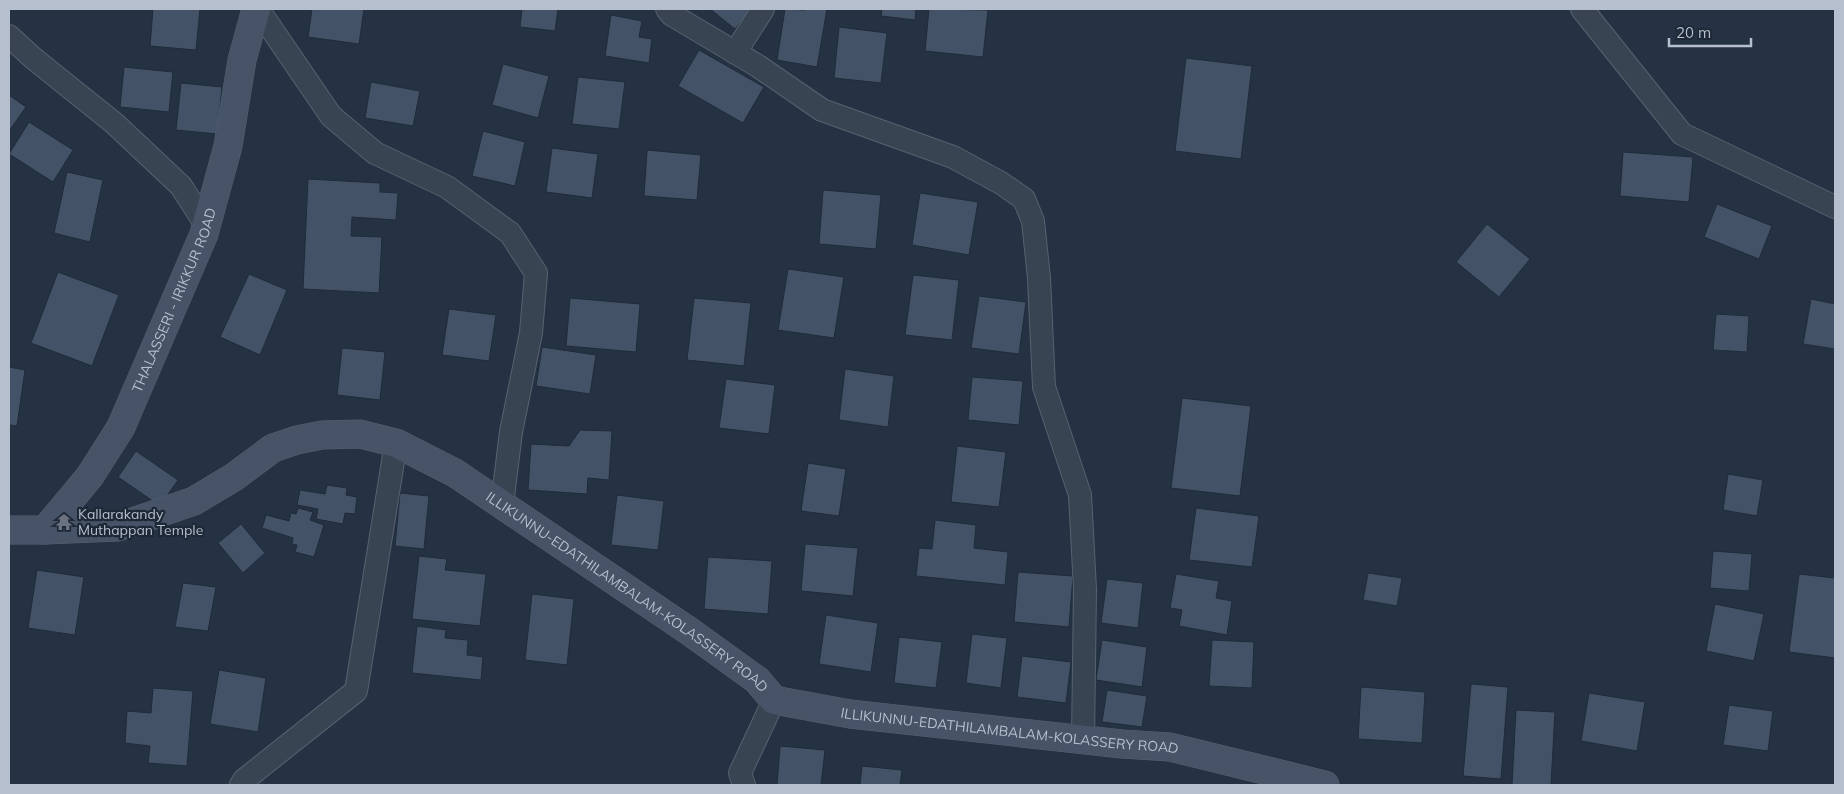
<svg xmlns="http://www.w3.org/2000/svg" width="1844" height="794" font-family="Mulish,sans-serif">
<rect width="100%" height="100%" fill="#253243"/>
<path fill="#435266" stroke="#202b3a" d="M153,9h47l-4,41 -46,-4z
M312,9h52l-5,35 -51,-7z
M522,9h36l-3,22 -35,-4z
M710,9h42l-17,20z
M785,9l20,1v-1h22l-10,58 -40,-7z
M882,9h34l-1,11 -34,-4z
M929,9l59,1 -5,47 -58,-6z
M611,15l31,6 -3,16 13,2 -3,24 -44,-7z
M839,27l48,6 -6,50 -47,-5z
M699,50l65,37 -21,36 -65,-37z
M1186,58l66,8 -11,93 -66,-8z
M503,64l46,12 -11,42 -46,-13z
M124,67l49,5 -4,40 -49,-5z
M578,77l47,5 -6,47 -47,-5z
M371,82l49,9 -7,35 -48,-8z
M181,83l41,4 -5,47 -41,-4z
M9,95l17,12 -17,24z
M29,122l44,28 -20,32 -44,-28z
M483,131l42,11 -10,44 -43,-10z
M552,148l46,6 -6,44 -46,-6z
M647,150l54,5 -4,45 -53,-4z
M1623,152l70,5 -4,45 -69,-6z
M67,172l36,8 -13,62 -36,-9z
M308,179l72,4v9l18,1 -2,27 -44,-3 -1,19 31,1 -3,56 -76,-4z
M823,190l58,5 -5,54 -57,-5z
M920,193l58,9 -9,53 -57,-10z
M1717,204l55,22 -13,33 -55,-22z
M1487,224l43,35 -31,38 -43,-35z
M788,269l56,8 -10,61 -56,-8z
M58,272l61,23 -27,71 -61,-23z
M249,274l38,16 -27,65 -40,-18z
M913,275l46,5 -7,60 -47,-5z
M979,296l47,6 -7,52 -48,-6z
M570,298l70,6 -4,48 -70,-6z
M694,298l57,5 -7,63 -57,-6z
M1811,299l24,5v45l-32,-5z
M449,309l47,6 -7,46 -47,-6z
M1716,314l33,2 -2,36 -34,-2z
M542,347l54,8 -6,39 -54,-8z
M342,348l43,4 -5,48 -43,-5z
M9,367l16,3 -8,56 -8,-1z
M845,369l49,7 -6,51 -49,-7z
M972,377l51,4 -4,44 -51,-5z
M726,379l49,6 -6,49 -50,-6z
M1182,398l69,8 -11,90 -69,-8z
M580,430l32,1 -3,49 -21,-2 -1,16 -59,-4 3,-46 38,2z
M957,446l49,6 -7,55 -48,-5z
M136,451l42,29 -18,26 -42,-29z
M808,463l38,6 -7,47 -38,-5z
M1728,474l35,6 -6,36 -34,-6z
M327,485l20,3 -1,7 11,2 -2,17 -10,-1 -2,11 -27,-5 2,-10 -21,-4 3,-15 25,4z
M400,493l29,3 -5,53 -29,-3z
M617,495l47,6 -6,49 -47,-5z
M298,508l15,4 -3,8 14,5 -10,32 -19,-5 2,-7 -5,-1 1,-6 -31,-10 4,-13 23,6 2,-8 5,1z
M1196,508l63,8 -7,51 -63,-7z
M935,520l41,5 -2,23 34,4 -3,33 -89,-9 3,-28 13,1z
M241,524l24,29 -22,20 -25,-30z
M805,544l53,4 -5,48 -52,-5z
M1713,551l39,3 -3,37 -39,-3z
M419,556l28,3 -2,11 41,4 -6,52 -68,-7z
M708,557l64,4 -4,53 -64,-5z
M37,570l47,7 -9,58 -47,-7z
M1018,572l55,4 -4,51 -55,-5z
M1368,573l34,5 -5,28 -34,-6z
M1176,574l43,7 -3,17 16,3 -5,34 -48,-9 3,-16 -12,-2z
M1799,574l36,4v80l-46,-6z
M1107,579l36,4 -5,45 -37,-5z
M183,583l33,4 -8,44 -33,-4z
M532,594l42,5 -7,66 -42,-5z
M1715,604l49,10 -10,47 -48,-10z
M826,615l52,8 -7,49 -52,-8z
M417,626l29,4 -1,8 23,2 -1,15 16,2 -2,23 -69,-7z
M972,634l35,4 -6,50 -35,-5z
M899,637l43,5 -6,46 -42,-5z
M1102,640l45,7 -5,40 -46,-7z
M1212,640l42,2 -2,46 -43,-2z
M1022,656l49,6 -5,41 -49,-6z
M219,670l47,8 -8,54 -48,-8z
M1471,684l37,3 -7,92 -38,-3z
M1361,687l64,5 -3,51 -64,-4z
M153,688l40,3 -6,75 -39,-3 2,-17 -25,-3 2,-32 24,2z
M1107,690l40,6 -5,31 -40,-5z
M1589,693l56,9 -8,49 -56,-10z
M1729,705l44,6 -5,40 -45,-6z
M1516,710l39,2 -4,73h-39z
M780,746l45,4 -4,35h-44z
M862,766l40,4 -2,15h-40z"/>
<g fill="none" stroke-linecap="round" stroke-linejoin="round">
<g stroke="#576270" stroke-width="24">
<path id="street" d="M258,9l73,107 44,37 72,34 63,46 26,40 -5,60 -20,99 -9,73
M667,9l5,6 86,51 64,44 131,47 48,26 23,16 9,22 6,57 5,109 36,108 5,94 -2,150
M1582,9l100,125 153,73
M9,36l24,22 81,65 67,63 25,39
M735,53l28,-44
M241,785l3,-5 112,-89 40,-248
M744,785l-4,-12 34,-73"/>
</g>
<g stroke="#576270" stroke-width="29">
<g id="secondary">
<path id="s1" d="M9,530h36l45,-54 31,-49 83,-193 24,-88 14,-86 14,-51"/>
<path id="s2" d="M45,530l73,-3 76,-26 40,-24 39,-29 24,-8 25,-5 38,-1 36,9 59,30 234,158 68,49 17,20 76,14 272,30 48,3 155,38"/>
</g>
</g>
<use href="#street" stroke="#394453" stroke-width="22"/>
<use href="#secondary" stroke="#475366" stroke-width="28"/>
</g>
<defs>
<g id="temple-bare" transform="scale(1.35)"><path d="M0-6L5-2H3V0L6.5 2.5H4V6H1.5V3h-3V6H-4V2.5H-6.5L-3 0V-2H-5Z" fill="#6b7280" stroke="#1e2938" stroke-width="2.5" paint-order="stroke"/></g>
</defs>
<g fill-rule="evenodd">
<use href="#temple-bare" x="64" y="522"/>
</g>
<g text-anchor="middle" stroke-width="4.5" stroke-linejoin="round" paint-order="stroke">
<g font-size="14" fill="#b6bfcd" stroke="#1e2938">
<text dy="5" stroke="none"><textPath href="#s1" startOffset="302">THALASSERI - IRIKKUR ROAD</textPath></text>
<text dy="5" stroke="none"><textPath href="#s2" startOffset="650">ILLIKUNNU-EDATHILAMBALAM-KOLASSERY ROAD</textPath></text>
<text dy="5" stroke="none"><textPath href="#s2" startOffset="1071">ILLIKUNNU-EDATHILAMBALAM-KOLASSERY ROAD</textPath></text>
</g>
<g font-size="14" fill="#b6bfcd" stroke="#1e2938" text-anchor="start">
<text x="78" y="519">Kallarakandy<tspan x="78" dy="16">Muthappan Temple</tspan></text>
</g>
</g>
<rect width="1844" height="794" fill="none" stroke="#b6bfcd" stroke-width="20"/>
<path d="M1669 38v8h82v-8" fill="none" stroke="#b6bfcd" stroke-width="2.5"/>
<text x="1676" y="38" font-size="15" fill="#b6bfcd" stroke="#1e2938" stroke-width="4" paint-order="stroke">20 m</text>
</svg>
